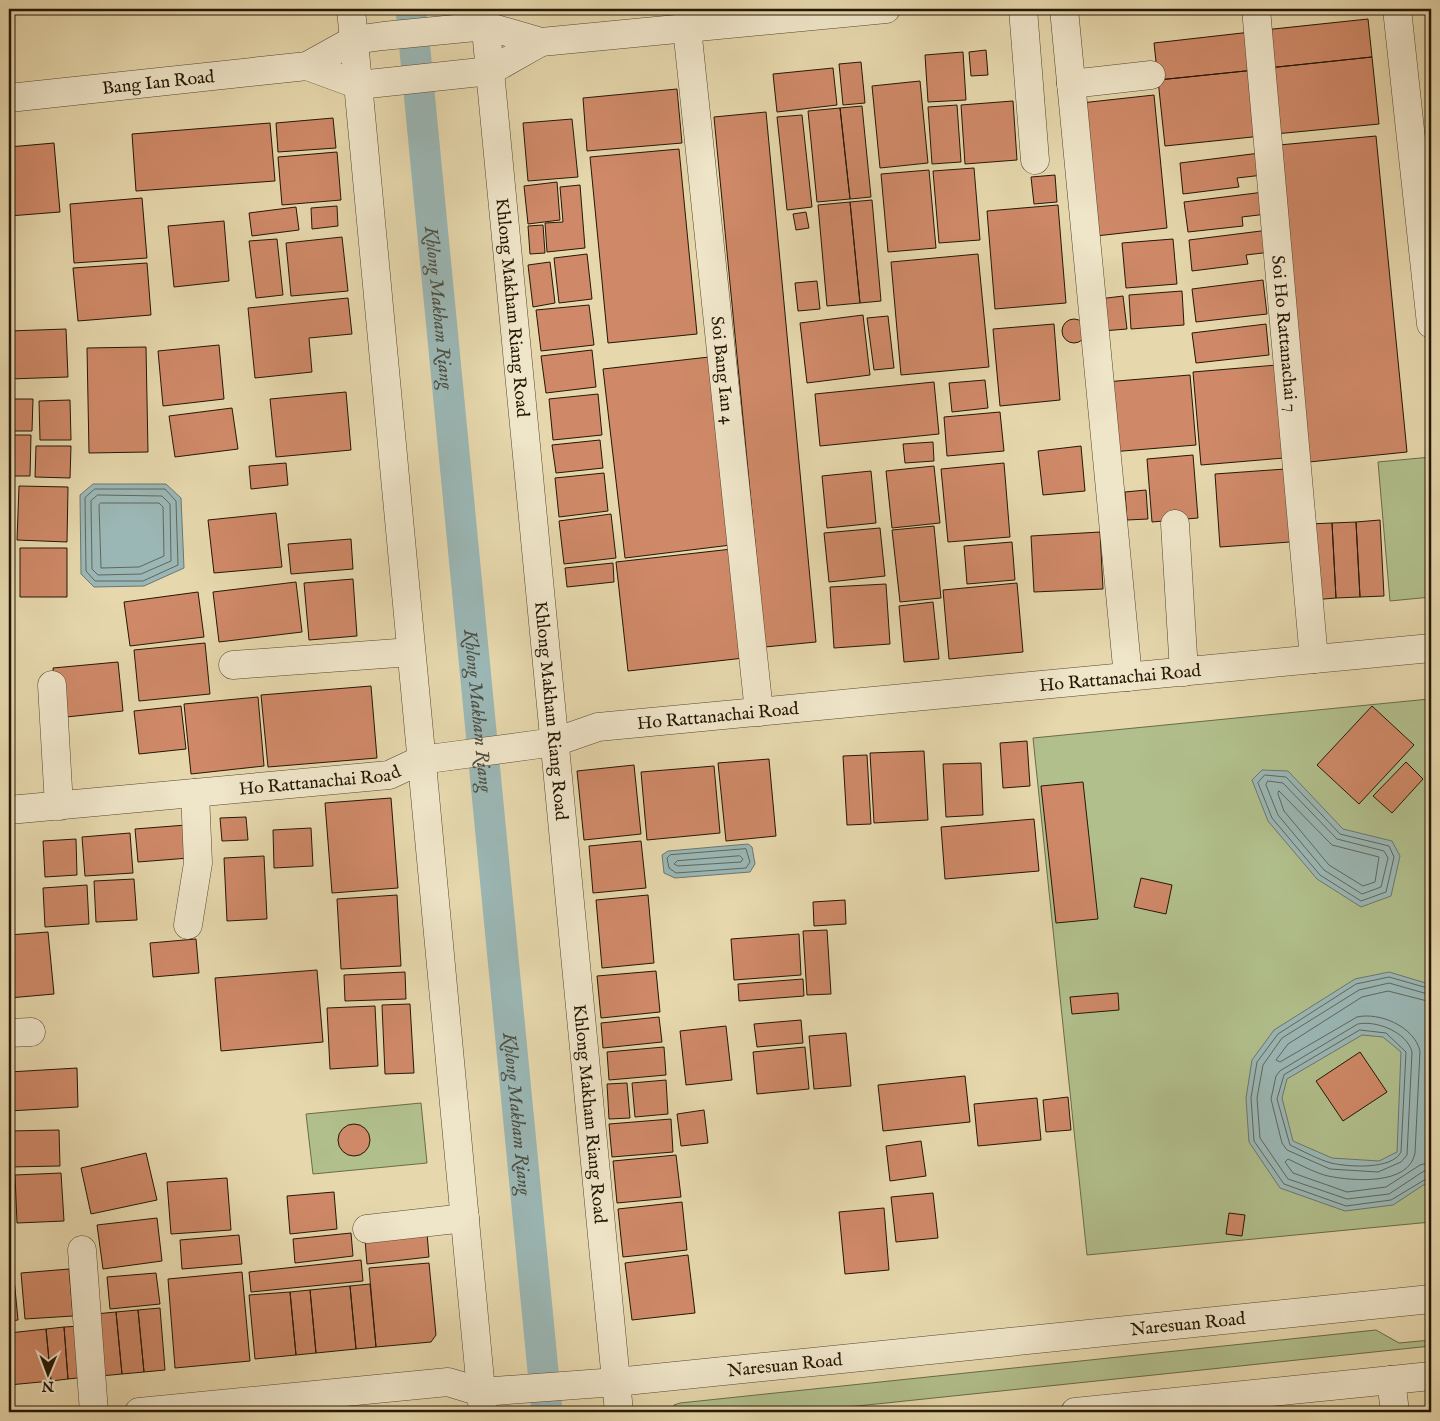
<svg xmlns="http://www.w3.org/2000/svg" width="1440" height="1421" font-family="'IM FELL English',serif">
<rect width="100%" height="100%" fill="#e6d7ac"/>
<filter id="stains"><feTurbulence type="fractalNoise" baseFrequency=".004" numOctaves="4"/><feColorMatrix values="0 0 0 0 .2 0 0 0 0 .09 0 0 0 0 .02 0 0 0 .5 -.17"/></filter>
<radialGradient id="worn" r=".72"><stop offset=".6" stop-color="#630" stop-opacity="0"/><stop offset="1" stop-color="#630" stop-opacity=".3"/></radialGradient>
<path fill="#b1bf8c" stroke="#6a6b48" d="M1431,457v140l-41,4 -12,-139z
M1429,699l2,29v494l-344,33 -54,-517z
M421,1103l6,60 -114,11 -7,-60z
M1376,1330l23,13 32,-3v6l-631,66h-129l3,-7 6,-2z"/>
<path fill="#9bb7b5" stroke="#6b776f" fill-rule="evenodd" d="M93,484h73l15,14 3,70 -40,18 -50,1 -13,-13 -1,-79z
M1262,770l26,1 55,58 49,12 8,15 -9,40 -30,11 -44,-28 -49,-58 -16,-41z
M748,844l4,3 3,17 -5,8 -75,6 -11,-5 -2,-18 6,-4z
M1389,972l40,12 2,2v194l-38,25 -48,6 -65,-23 -31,-46 -3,-44 6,-38 22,-30 81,-51zM1362,1035l21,2 18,15 -4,100 -18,9 -47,-3 -39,-17 -11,-43 5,-19z"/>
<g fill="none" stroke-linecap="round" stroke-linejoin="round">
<path stroke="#60675d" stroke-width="1" d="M95,489h70l11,12 2,64 -35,16h-48l-9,-10 -1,-73z
M98,495l64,1 8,8 1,57 -30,13 -43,1 -6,-6 -1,-68z
M101,503h58l4,4 1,49 -25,11 -38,1 -2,-63z
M1265,775l21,2 54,57 49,12 5,11 -8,35 -25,9 -41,-26 -48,-57 -14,-35z
M1268,781l15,2 54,56 47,12 4,7 -7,29 -19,7 -38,-24 -46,-55 -12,-30z
M1279,791l53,54 47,12 -4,25 -12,4 -34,-21 -45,-54 -6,-17z
M746,849l4,13 -4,6 -70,5 -7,-5 -2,-10 3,-3z
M740,856l3,3 -2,3 -63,4 -4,-2 3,-3z
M1431,989l-42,-12 -33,7 -78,50 -21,28 -6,36 3,43 30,43 62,22 45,-6 40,-24
M1431,995l-42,-12 -30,7 -77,48 -19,27 -6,33 3,40 28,41 59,20 42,-5 35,-23 7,-1
M1431,1002l-43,-11 -26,6 -74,47 -12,16 4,2 77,-45c22,-5 57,9 63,34l-5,102c-6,33 -63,28 -87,23 -13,-3 -27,-11 -40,-17l-3,3 8,11 54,19 39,-5 34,-22 11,-3
M1358,1024c18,-4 49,8 54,28l-5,103 -6,7 -23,10 -48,-3 -43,-19 -5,-7 -11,-44 5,-23 4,-5z
M1360,1030l26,3 20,19 -5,100c-9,18 -53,15 -70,11 -14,-4 -28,-12 -41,-18l-13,-46 7,-24z"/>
<path stroke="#9bb7b5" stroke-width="31" id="s1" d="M411,9l136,1403"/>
</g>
<path fill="#cf8968" stroke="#241705" d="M1368,19l4,38 -104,11 -4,-38z
M1251,32l4,38 -97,10 -4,-37z
M986,50l2,25 -17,1 -2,-24z
M963,52l3,48 -38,2 -3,-47z
M1372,57l7,67 -104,10 -7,-66z
M861,62l4,41 -22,2 -4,-41z
M833,68l4,37 -60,7 -4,-38z
M1255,70l7,66 -97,10 -7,-66z
M920,81l8,82 -48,5 -8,-82z
M677,89l5,54 -95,8 -4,-53z
M1154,95l13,133 -71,8 -15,-133z
M1013,101l4,59 -52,4 -4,-59z
M957,105l4,57 -29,2 -4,-57z
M862,106l9,91 -21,2 -10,-91z
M840,108l10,91 -33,3 -9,-91z
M766,112l50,530 -51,5 -51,-530z
M802,115l10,92 -25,3 -10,-93z
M333,118l3,30 -58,4 -2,-29z
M572,119l6,58 -50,4 -5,-58z
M270,123l5,58 -139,10 -4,-57z
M1376,136l31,316 -98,10 -30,-317z
M54,143l6,69 -51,4v-69z
M679,149l18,185 -89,9 -18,-186z
M337,152l4,48 -59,5 -4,-48z
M1260,153l3,22 -26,3 2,9 -56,7 -3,-31z
M974,168l6,72 -41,3 -6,-72z
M929,170l7,78 -48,4 -7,-78z
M1055,175l2,27 -23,2 -3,-27z
M557,182l3,38 -32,4 -4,-38z
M580,185l5,63 -38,4 -2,-29 18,-1 -3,-35z
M1264,192l3,22 -25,3 1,9 -55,6 -4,-30z
M142,198l5,60 -73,5 -4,-59z
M872,200l9,101 -21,2 -10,-101z
M850,202l10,101 -33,3 -9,-101z
M1058,205l8,98 -71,6 -8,-98z
M337,206l1,20 -26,3 -1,-21z
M296,207l3,23 -47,6 -3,-23z
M806,212l3,16 -13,2 -3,-16z
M224,221l5,60 -55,6 -6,-61z
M543,225l2,28 -15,1 -2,-28z
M1269,230l2,22 -25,3 2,9 -56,7 -3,-31z
M342,237l6,54 -57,5 -5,-53z
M277,239l6,56 -27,3 -7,-57z
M1173,239l4,45 -51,4 -4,-45z
M587,254l5,45 -33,4 -5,-45z
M978,254l11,113 -88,8 -10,-113z
M550,262l5,41 -22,4 -5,-42z
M147,263l4,52 -73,6 -5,-53z
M1263,280l4,34 -71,8 -4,-33z
M817,281l3,28 -22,2 -3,-28z
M1182,291l2,34 -53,4 -2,-34z
M1123,296l4,33 -25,2 -3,-32z
M348,298l4,36 -43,4 3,34 -57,6 -7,-70z
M589,305l5,40 -53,6 -5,-41z
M863,315l7,60 -63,8 -7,-60z
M888,316l6,52 -20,2 -7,-52z
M1062 331a12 12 0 1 1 24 0a12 12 0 1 1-24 0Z
M1054,324l6,76 -60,6 -7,-77z
M1266,324l3,31 -73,8 -4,-30z
M66,329l2,48 -59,2v-48z
M219,345l5,54 -61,7 -5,-55z
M146,347l2,105 -59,1 -2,-105z
M592,350l4,37 -50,6 -5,-37z
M709,357l22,188 -106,13 -22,-189z
M1277,365l7,93 -83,7 -8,-93z
M1190,375l6,70 -85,7 -6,-70z
M985,380l3,28 -36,4 -3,-29z
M934,382l5,52 -119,12 -5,-52z
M346,392l5,58 -75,7 -6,-58z
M598,394l4,41 -49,5 -4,-41z
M9,399h24l-1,32h-23z
M70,400l1,40h-31l-1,-39z
M232,408l6,41 -63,8 -6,-41z
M1000,412l4,39 -57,5 -3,-39z
M9,435h22l-1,41h-21z
M600,440l3,28 -47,5 -4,-28z
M933,442l1,19 -29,2 -2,-19z
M36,446h35l-1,32 -35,-1z
M1081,446l4,45 -42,4 -5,-44z
M1193,455l5,63 -46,4 -5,-63z
M286,463l2,22 -37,4 -2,-23z
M1004,463l6,74 -62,5 -7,-73z
M934,466l6,57 -48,5 -6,-57z
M1285,469l5,73 -70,5 -5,-73z
M871,471l5,52 -49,5 -5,-52z
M604,473l4,38 -49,6 -4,-39z
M19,486l49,1 -1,55 -50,-2z
M1146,490l2,29 -21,1 -2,-28z
M276,513l6,54 -68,6 -6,-53z
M611,514l5,44 -52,6 -5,-43z
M1380,520l4,76 -24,1 -4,-75z
M1356,522l4,75 -24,1 -4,-75z
M1332,523l4,75 -24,2 -4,-76z
M934,526l7,72 -41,4 -8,-72z
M880,528l5,48 -56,6 -5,-49z
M1100,532l3,57 -69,3 -3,-56z
M351,539l2,30 -62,5 -3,-30z
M1012,542l3,38 -48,4 -3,-38z
M20,548h47v49h-47z
M732,549l12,109 -116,13 -12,-109z
M613,563l1,19 -47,5 -2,-19z
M353,579l4,57 -48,4 -5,-57z
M296,582l6,50 -83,10 -6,-50z
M1017,583l6,69 -74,7 -6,-69z
M886,584l4,60 -56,4 -4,-61z
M198,592l6,45 -74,9 -6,-44z
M933,602l6,57 -35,3 -5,-56z
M205,643l5,51 -71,7 -5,-51z
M118,662l5,49 -66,7 -4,-50z
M371,686l6,72 -109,9 -7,-72z
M258,697l6,69 -73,8 -7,-70z
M181,706l5,43 -47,5 -5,-43z
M1372,706l42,39 -55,59 -42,-39z
M1027,741l3,45 -27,2 -3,-45z
M924,751l4,69 -54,3 -4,-70z
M867,755l4,69 -24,1 -4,-69z
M769,759l7,77 -50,5 -8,-78z
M1406,762l17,17 -31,34 -19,-17z
M981,763l2,52 -37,2 -3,-53z
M634,765l7,69 -57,6 -7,-69z
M714,766l6,67 -73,7 -6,-68z
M1083,782l15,137 -42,4 -15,-137z
M391,798l7,90 -66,5 -7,-90z
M246,817l2,23 -26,1 -2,-23z
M1034,819l5,52 -94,8 -4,-52z
M186,825l3,33 -51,4 -3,-33z
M311,828l2,38 -39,2 -1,-38z
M130,833l3,40 -48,3 -3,-39z
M76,839l1,36 -32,2 -2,-36z
M641,841l5,47 -53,5 -4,-47z
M264,856l3,63 -40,2 -3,-63z
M1141,878l31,7 -6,29 -32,-7z
M134,879l3,41 -41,2 -2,-41z
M87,885l2,39 -44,3 -2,-39z
M397,895l4,71 -60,3 -4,-70z
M648,895l6,68 -52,5 -6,-68z
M845,900l1,24 -32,2 -1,-24z
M827,930l4,64 -24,1 -4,-64z
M48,932l6,62 -45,4v-63z
M799,934l2,41 -67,5 -3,-41z
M196,939l3,34 -46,4 -3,-34z
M317,970l6,72 -102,9 -6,-73z
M656,971l4,41 -59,6 -4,-42z
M405,972l1,27 -61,2 -1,-26z
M803,979l1,17 -65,5 -1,-17z
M1118,993l1,17 -47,4 -2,-17z
M410,1004l4,69 -29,1 -3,-69z
M375,1006l3,60 -48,3 -3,-61z
M659,1017l3,25 -59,6 -2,-25z
M801,1020l2,23 -46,4 -3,-23z
M726,1026l6,54 -46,5 -6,-54z
M846,1033l5,53 -37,3 -5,-53z
M664,1047l2,28 -57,5 -2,-28z
M805,1047l4,42 -52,5 -4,-42z
M1360,1052l27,40 -44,29 -27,-40z
M77,1068l1,39 -69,4v-39z
M965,1076l5,46 -87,9 -5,-46z
M666,1080l2,34 -33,3 -3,-34z
M627,1083l3,35 -21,1 -2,-35z
M1068,1097l3,33 -25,2 -3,-32z
M1037,1098l4,42 -63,6 -4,-42z
M704,1110l4,33 -27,3 -4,-32z
M671,1119l2,33 -61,5 -3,-33z
M338 1140a16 16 0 1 1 32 0a16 16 0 1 1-32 0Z
M59,1130l1,36 -51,1v-36z
M921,1141l5,35 -36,5 -4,-35z
M146,1153l11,47 -66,14 -10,-46z
M676,1155l5,42 -64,6 -4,-42z
M61,1173l3,48 -47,2 -2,-48z
M227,1178l4,52 -60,4 -4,-52z
M334,1192l3,37 -47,5 -3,-38z
M933,1193l5,45 -42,4 -5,-45z
M682,1202l5,48 -64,7 -5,-48z
M884,1208l5,62 -44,4 -6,-62z
M1229,1213l16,2 -3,21 -16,-2z
M157,1218l5,43 -59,8 -6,-44z
M351,1233l2,23 -58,7 -2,-24z
M427,1233l2,24 -62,7 -2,-24z
M239,1235l3,29 -60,5 -2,-29z
M688,1255l7,58 -63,7 -7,-57z
M361,1260l2,21 -112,11 -2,-20z
M429,1263l7,72 -5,7 -55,5 -7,-79z
M69,1269l4,47 -48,3 -4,-46z
M242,1272l8,89 -75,7 -7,-89z
M156,1273l4,31 -50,5 -3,-32z
M9,1278h5l4,42 -9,1z
M370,1284l6,63 -20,2 -6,-63z
M350,1286l6,63 -40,4 -6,-63z
M310,1290l6,63 -20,2 -6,-63z
M290,1292l6,63 -41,4 -6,-64z
M160,1308l5,62 -21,2 -6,-62z
M138,1310l6,62 -22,2 -6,-62z
M116,1312l6,62 -22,2 -5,-62z
M81,1326l5,51 -18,2 -4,-52z
M64,1327l4,52 -17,2 -5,-52z
M46,1329l5,52 -42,4v-52z"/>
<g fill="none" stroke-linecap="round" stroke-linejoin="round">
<g stroke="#54472f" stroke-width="29">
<g id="minor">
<path d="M351,9l132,1403"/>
<path id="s2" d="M484,9l135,1403"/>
<path d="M1023,9l12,151"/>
<path d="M1064,9l64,668"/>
<path id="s3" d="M1256,9l58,650"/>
<path d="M1397,9l34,315"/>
<path id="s4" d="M687,28l72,684"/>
<path d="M307,66l52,19 131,-14 51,-29"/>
<path d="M1071,84l80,-9"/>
<path id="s5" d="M9,98l298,-32 47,-26 29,-4 103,-10 55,16 345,-33"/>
<path d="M1175,524l9,148"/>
<path d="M233,665l178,-13"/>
<path d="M52,685l7,121"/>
<path id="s6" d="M9,810l380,-35 32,-15 134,-18 43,-15 833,-79"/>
<path d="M188,925l10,-62 -3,-70"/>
<path d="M9,1033l22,-1"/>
<path d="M367,1229l98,-11"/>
<path d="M82,1250l12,162"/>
<path d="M1391,1380l4,32"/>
<path id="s7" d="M139,1412l309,-30 33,10 135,-10 815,-83"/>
<path d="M1075,1412l356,-36"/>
</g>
</g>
<use href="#minor" stroke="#efe5c9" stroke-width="28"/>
</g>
<g text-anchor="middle" stroke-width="4" stroke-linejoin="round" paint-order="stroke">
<g font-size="18" fill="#241705" stroke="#efe5c9">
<text dy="6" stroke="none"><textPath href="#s5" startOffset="150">Bang Ian Road</textPath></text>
<text dy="6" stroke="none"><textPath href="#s2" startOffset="300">Khlong Makham Riang Road</textPath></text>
<text dy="6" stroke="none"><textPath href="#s3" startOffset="326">Soi Ho Rattanachai 7</textPath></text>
<text dy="6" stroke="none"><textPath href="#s4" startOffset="344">Soi Bang Ian 4</textPath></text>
<text dy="6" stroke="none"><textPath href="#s6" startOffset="1122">Ho Rattanachai Road</textPath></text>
<text dy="6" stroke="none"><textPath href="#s2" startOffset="705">Khlong Makham Riang Road</textPath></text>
<text dy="6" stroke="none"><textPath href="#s6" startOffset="718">Ho Rattanachai Road</textPath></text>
<text dy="6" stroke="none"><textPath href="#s6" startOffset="312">Ho Rattanachai Road</textPath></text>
<text dy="6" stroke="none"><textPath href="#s2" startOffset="1110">Khlong Makham Riang Road</textPath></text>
<text dy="6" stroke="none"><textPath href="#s7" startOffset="1055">Naresuan Road</textPath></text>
<text dy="6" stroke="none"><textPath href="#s7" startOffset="650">Naresuan Road</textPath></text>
</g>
<g font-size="19" font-style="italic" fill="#4e4f43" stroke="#efe5c9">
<text dy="7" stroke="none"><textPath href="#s1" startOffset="300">Khlong Makham Riang</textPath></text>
<text dy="7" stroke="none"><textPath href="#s1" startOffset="705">Khlong Makham Riang</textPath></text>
<text dy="7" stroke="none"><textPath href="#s1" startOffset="1110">Khlong Makham Riang</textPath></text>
</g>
</g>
<rect width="1440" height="1421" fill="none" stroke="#e6d7ac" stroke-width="30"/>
<rect x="10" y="10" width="1420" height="1401" fill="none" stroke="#241705" stroke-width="2.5"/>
<rect x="15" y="15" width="1410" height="1391" fill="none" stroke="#241705"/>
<g transform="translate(48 1374) rotate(181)" stroke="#efe5c9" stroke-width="4" paint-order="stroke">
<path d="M0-4L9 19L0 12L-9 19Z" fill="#241705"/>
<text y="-8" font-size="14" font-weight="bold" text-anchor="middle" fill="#241705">N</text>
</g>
<rect width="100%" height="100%" filter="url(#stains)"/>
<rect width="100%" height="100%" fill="url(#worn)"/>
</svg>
